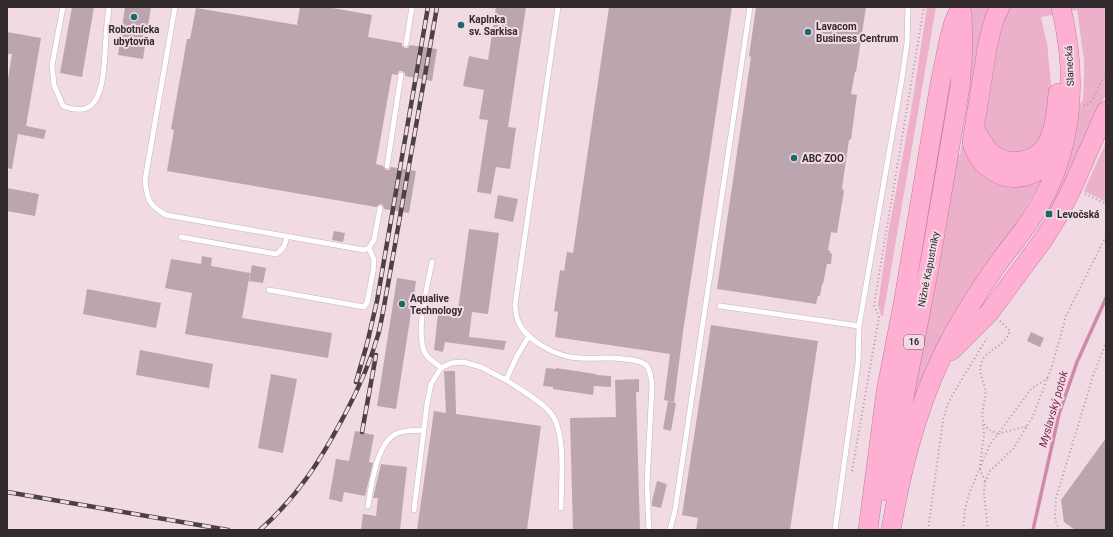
<svg xmlns="http://www.w3.org/2000/svg" width="1113" height="537" font-family="Roboto,sans-serif">
<rect width="100%" height="100%" fill="#f2dae4"/>
<path fill="#ecb0ca" d="M927,7h9l-53,309h-2l-3,-11 10,-71 23,-123z
M969,7h22l-27,128 79,42 -29,52 -106,196 49,-270h3l10,-67 -23,-3z
M1009,7h97v87l-55,120 -4,-1 31,-94 2,-15 3,-5 1,-22v-17l-7,-50 -36,7 5,23 1,1 4,44 -1,17 -6,34 -18,18 -27,-2 -15,-23 17,-105z
M1106,142v60l-22,-11z"/>
<g fill="none" stroke-linecap="round" stroke-linejoin="round">
<path stroke="#d089a9" stroke-width="3.5" d="M1033,530l26,-116 18,-52 29,-64"/>
</g>
<path fill="#bca5af" d="M72,7h22l-12,70 -22,-4z
M125,7h26l-8,52 -25,-4z
M300,7h27l45,8 -4,22 34,6v3l3,2h3l2,-3 27,4 -5,32 -27,-5v-3l-3,-2h-3l-2,4 -5,-1 -16,90 7,2 3,4h3l2,-3 25,4 -7,42 -25,-4 -1,-4 -3,-1 -4,3 -209,-36 7,-41 -3,-1 16,-90h3l6,-31 101,17z
M496,7h30l-18,120 8,1 -6,41 -14,-2 -5,27 -14,-2 11,-72 -9,-1 5,-29 -21,-4 6,-30 19,4z
M609,7h123l-49,325 -9,70 -10,-2 6,-46 -115,-17 3,-25 -4,-1 6,-41 4,1 3,-19 6,1z
M756,7h110l-10,65h-1l-4,22 6,1 -6,44 -2,1 -7,48 2,3 -7,42 -6,-1 -3,18 2,1v2l2,1 -1,10h-4l-4,20h-1l-2,12h-2l-2,8 -99,-15 34,-232 -2,-1z
M7,32l34,6 -15,88 20,4 -2,9 -26,-5 -6,35 -5,-1v-83l5,-31h-5z
M7,188l32,6 -4,22 -28,-5z
M498,195l20,4 -5,23 -19,-4z
M469,229l30,4 -11,81 -16,-2 -3,25 37,4 -2,9 -59,-8 -2,10 -9,-2 4,-36 19,3z
M334,231l11,2 -2,9 -11,-2z
M202,256l10,2 -1,8 39,7 -8,45 90,15 -4,25 -143,-24 7,-41 -27,-5 6,-29 30,5z
M252,265l14,3 -3,15 -14,-2z
M397,278l19,3 -20,128 -19,-3z
M87,289l74,14 -5,25 -73,-14z
M711,325l107,16 -28,189h-94l2,-12 -16,-3z
M1031,332l13,6 -4,9 -13,-6z
M140,350l73,14 -4,24 -73,-13z
M546,368l10,1v-1l40,6v1l15,1v11l-17,-1 -1,9 -40,-6v-2l-10,-1z
M444,371h11l1,43 85,12 -14,104h-110l17,-119 12,2z
M271,374l26,5 -14,74 -25,-5z
M639,379v13h-3l4,138h-67l-3,-112 46,-1 -1,-37z
M668,401l8,2 -5,28 -8,-2z
M355,431l19,4 -5,27 4,1 -8,33 -21,-4 -2,10 -13,-3 7,-40 13,2z
M1106,438v92h-31l-11,-8 -3,-22z
M381,464l26,3 -7,63h-39l2,-16 13,2 2,-18h-5z
M657,481l10,3 -6,24 -9,-2v-5z"/>
<g fill="none" stroke-linecap="round" stroke-linejoin="round">
<g stroke="#c9b1bb" stroke-width="6">
<path id="lane" d="M63,7l-11,58 2,20 9,21c8,3 16,5 24,2 19,-8 17,-53 19,-70 0,-10 2,-21 3,-31
M175,7l-30,173c2,20 4,25 21,35l198,35 5,-2 5,-8 6,-32
M558,7l-43,298c1,5 1,11 3,16 7,18 33,32 52,36 13,2 29,1 43,1 9,1 26,1 33,7 5,5 5,14 6,21l-5,98 2,46
M406,44l6,-37
M387,166l14,-91
M181,237l95,17c8,-5 9,-9 11,-18
M432,262c-4,22 -19,76 -5,94 4,5 10,8 14,12
M269,290l95,17 3,-4 6,-31 1,-12 -5,-12
M720,306l139,20
M529,336l-12,20 -11,24c15,10 31,19 43,31 18,18 12,72 12,97
M368,506c3,-20 9,-66 30,-73 8,-3 18,-2 25,-3
M414,510l13,-106 4,-20 10,-16 10,-5 12,-1 18,5 25,13
M670,530l5,-20 75,-503
M835,530l23,-167 1,-37 43,-248 5,-35 1,-36"/>
</g>
<g stroke="#b88098" stroke-width="20">
<path id="highway" d="M1000,7l-6,13 -6,23 -16,99c6,25 32,42 57,33 14,-5 24,-17 30,-30
M976,131c4,7 8,14 13,20 17,17 48,13 59,-9 7,-14 9,-33 10,-49
M951,351l38,-38 54,-73 15,-24 14,-28 34,-77
M886,491l45,-234 29,-170 3,-40 -1,-33
M868,530l18,-138 18,-93 36,-215 9,-44 5,-18 7,-15
M891,530c12,-70 30,-139 65,-201 14,-24 29,-48 46,-71 9,-12 19,-24 27,-36 45,-66 50,-139 32,-215"/>
</g>
<path stroke="#ac99a1" stroke-width="2" stroke-dasharray="1 3" stroke-linecap="butt" d="M1084,105l1,1 5,-3 16,-29
M1085,194l21,10
M1000,321l10,10c-6,16 -20,17 -27,28 -6,11 0,20 2,30 2,11 -6,24 -1,34 3,7 8,8 14,11l33,-45 17,-11
M980,465l4,-31 -1,-11
M980,469l5,13
M852,471l27,-154 -5,-12 50,-298
M928,530l15,-110 4,-14 7,-14 33,-54
M963,530l2,-21 4,-15 21,-50 8,-10 29,-8
M988,530l-4,-36 1,-12 5,-11 24,-23 19,-32 19,-50 14,-50 40,-80
M1059,530l-4,-11 1,-21 38,-125 12,-31"/>
<use href="#lane" stroke="#fff" stroke-width="5"/>
<use href="#highway" stroke="#ffafd2" stroke-width="19"/>
<g stroke="#4c4145" stroke-width="4.5">
<path id="rail" d="M356,382l11,-38 10,-43 51,-294
M362,432l14,-77
M7,492l221,38
M260,530c39,-35 60,-69 84,-114 14,-26 26,-53 34,-81 4,-15 6,-30 9,-45l50,-283"/>
</g>
<use href="#rail" stroke="#f2dae4" stroke-width="3" stroke-dasharray="9" stroke-linecap="butt"/>
</g>
<g fill="#1b686d" stroke="#f2dae4" stroke-width="1.5">
<circle cx="134" cy="17" r="4"/>
<circle cx="461" cy="25" r="4"/>
<circle cx="808" cy="32" r="4"/>
<circle cx="794" cy="158" r="4"/>
<rect x="1045" y="210" width="8" height="8" rx="2"/>
<circle cx="402" cy="304" r="4"/>
</g>
<g text-anchor="middle" stroke-width="4" stroke-linejoin="round" paint-order="stroke">
<rect fill="#f2dae4" stroke="#6c5f64" stroke-width="1" x="904" y="335" width="20" height="14" rx="3"/>
<g font-size="9" font-weight="bold" fill="#332a2d">
<text x="914" y="345">16</text>
</g>
<g font-size="10" font-weight="bold" fill="#332a2d" stroke="#f2dae4" text-anchor="start">
<text x="469" y="23">Kaplnka<tspan x="469" dy="12">sv. Sarkisa</tspan></text>
<text x="816" y="30">Lavacom<tspan x="816" dy="12">Business Centrum</tspan></text>
<text x="134" y="33" text-anchor="middle">Robotnícka<tspan x="134" dy="12">ubytovňa</tspan></text>
<text x="802" y="162">ABC ZOO</text>
<text x="1057" y="218">Levočská</text>
<text x="410" y="302">Aqualive<tspan x="410" dy="12">Technology</tspan></text>
</g>
<g font-size="10" fill="#332a2d" stroke="#f2dae4">
<text transform="translate(1069 66) rotate(-93)" y="4">Slanecká</text>
<text transform="translate(928 269) rotate(-79)" y="4">Nižné Kapustníky</text>
</g>
<g font-size="11" font-style="italic" fill="#7b2753" stroke="#f2dae4">
<text transform="translate(1053 409) rotate(-74)" y="4">Myslavský potok</text>
</g>
</g>
<rect width="1113" height="537" fill="none" stroke="#332a2d" stroke-width="16"/>
</svg>
